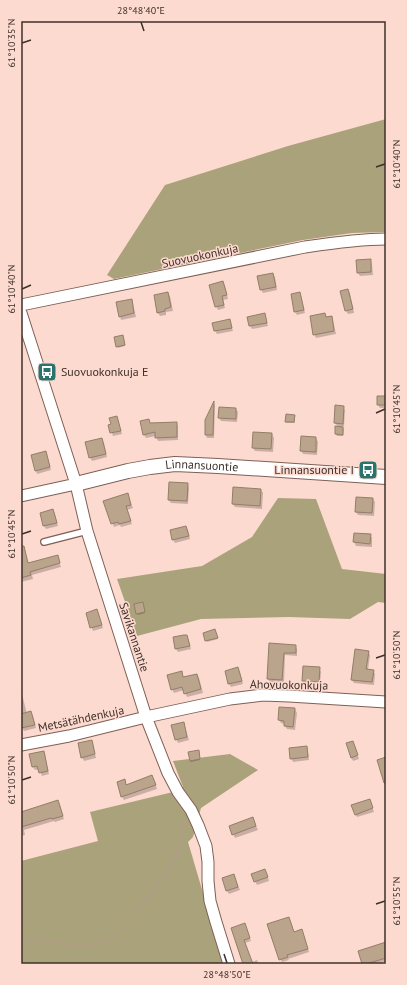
<svg xmlns="http://www.w3.org/2000/svg" width="407" height="985" font-family="'PT Sans',sans-serif">
<rect width="100%" height="100%" fill="#fddacf"/>
<path fill="#aaa27a" d="M386,119v113l-34,1 -49,7 -189,39 -7,-4 58,-90 123,-39z
M278,498l38,1 26,70 44,5v29l-8,-1 -28,17 -61,-2 -88,2 -64,17 -20,-57 85,-13 50,-29z
M230,754l28,16 -57,38 -8,29 -5,5 36,122h-203v-103l77,-20 -8,-29 83,-20 10,-5 -10,-26z"/>
<path fill="#0003" d="M370,260l2,4 1,11 -13,1 -2,-3z
M273,274l2,3 2,13 -14,3 -2,-3z
M223,282l2,4 3,13 -5,1 2,8 -7,2 -2,-4z
M348,290l2,3 4,20 -6,1 -2,-3 -5,-19z
M168,293l2,3 3,15 -7,1v3l-6,1 -2,-3z
M300,293l1,3 4,17 -8,2 -2,-3z
M131,300l2,4 3,13 -15,3 -1,-4z
M264,314l2,4 2,8 -16,3 -2,-3z
M325,314l2,4 4,-1 2,3 3,14 -20,4 -2,-4z
M229,320l2,4 2,7 -16,3 -2,-3 -2,-7z
M123,336l2,10 -7,2 -1,-2z
M386,397v11h-6l-2,-3z
M214,403l1,2 -1,33h-7l-1,-3z
M343,407l2,3 -1,17 -2,-1 2,3 -1,7h-6l-1,-2v-7h2l-3,-4z
M236,409l2,3 -1,10 -16,-1 -2,-3z
M294,416l1,1v6h-8l-1,-1z
M118,421l4,13 -9,2 -4,-11z
M141,422l9,2 26,-1 2,3v14l-20,1 -2,-5 -10,2 -2,-3z
M272,434l2,4 -1,14 -18,-1 -2,-3z
M316,438l2,4 -1,13 -14,-1 -2,-4z
M102,439l2,4 3,14 -15,4 -2,-4z
M45,452l2,3 4,15 -14,4 -1,-4z
M188,484l1,4 -1,16 -17,-1 -2,-3z
M261,490l2,3 -1,16 -27,-2 -2,-3z
M129,498l4,10 -6,2 5,14 -11,3 -1,-2 -6,2 -10,-26z
M373,499l2,3 -1,14 -16,-1 -2,-3z
M53,510l2,4 3,12 -12,3 -2,-3 -3,-12z
M186,527l2,3 2,9 -15,4 -2,-3z
M355,534l15,1 2,3v9l-16,-1 -2,-4z
M57,556l4,11 -29,8 1,4 -12,3v-20l6,-1 2,3z
M143,603l2,10 -7,2 -1,-2z
M97,610l6,18 -10,3 -6,-17z
M215,632l3,7 -11,3 -3,-8z
M186,635l2,4 3,10 -13,3 -2,-3 -2,-11z
M270,644l25,2 2,3v7l-12,-1 -1,28 -14,-1 -2,-3z
M368,652l2,3 -2,15 5,1 2,3 -1,11 -20,-2 -2,-3z
M319,668l2,4 -1,13 -15,-1 -2,-3z
M238,669l2,3 3,12 -12,3 -2,-3 -3,-13z
M181,672l3,6 13,-3 2,3 4,15 -16,4 -3,-7 -10,3 -2,-4z
M21,690l6,24 4,-2 2,4 3,12 -12,3 -3,-6z
M295,709l2,4 -2,17 -8,-1 -2,-3v-2l-4,-1 -2,-3z
M184,723l1,4 4,13 -11,3 -2,-4z
M91,741l2,3 3,14 -12,3 -2,-4z
M355,746l4,13 -6,2 -2,-4z
M307,747l1,4 1,9 -16,2 -2,-4z
M43,752l2,3 4,19 -7,2 -3,-7 -4,1 -2,-3 -3,-12z
M199,753l1,7 -9,2 -1,-1z
M154,780l3,9 -33,11 -2,-3 -4,-15 6,-1 3,4z
M58,801l2,4 4,14 -9,3 -1,-1 -30,9 1,5 -4,1v-18z
M371,803l3,9 -17,5 -2,-3z
M253,819l5,11 -23,8 -2,-4z
M267,874l2,7 -12,4 -2,-4z
M234,875l6,15 -11,4 -2,-3z
M233,928h13l5,13 -6,2 7,19 5,-2 2,4h-15z
M294,933h9l6,19 -21,7 1,1 -7,2 -2,-3z
M386,946v15l-9,3h-14z"/>
<path fill="#baa48c" stroke="#937e67" d="M371,259v13l-14,1 -1,-13z
M273,273l3,14 -16,3 -3,-14z
M223,281l4,14 -5,1 2,9 -9,2 -6,-22z
M348,289l5,20 -8,2 -5,-20z
M168,292l3,15 -6,2v2l-8,2 -3,-18z
M300,292l4,18 -10,2 -3,-18z
M132,299l2,14 -15,4 -3,-15z
M265,313l2,10 -18,3 -2,-9z
M325,313l1,4 6,-1 2,15 -21,4 -3,-19z
M230,319l2,9 -18,3 -2,-8z
M123,335l2,10 -9,2 -2,-10z
M377,396h9v9h-9z
M214,401l-1,34h-8v-15z
M335,405l9,1 -1,18 -9,-1z
M219,407l17,1v11l-18,-1z
M286,414l9,1 -1,7h-9z
M117,416l4,15 -11,2 -2,-8 3,-1 -2,-6z
M149,419l1,4 27,-1v15l-22,1v-6l-12,3 -3,-14z
M335,426l8,1v8l-8,-1z
M253,432l19,1 -1,16 -19,-1z
M301,436l15,1v15l-16,-1z
M102,438l4,16 -17,4 -4,-16z
M46,451l4,16 -15,4 -4,-16z
M169,482l19,1 -1,18 -19,-1z
M233,487l28,2 -1,17 -28,-2z
M128,493l3,12 -5,1 5,15 -12,3 -1,-2 -7,2 -8,-23z
M356,497l17,1 -1,15 -17,-1z
M53,509l4,14 -14,3 -3,-13z
M186,526l3,10 -17,4 -2,-10z
M354,533l17,1 -1,10 -17,-2z
M21,546h3l4,17 30,-8 2,8 -30,9 1,3 -10,3z
M143,602l2,10 -9,2 -2,-10z
M97,609l5,16 -12,3 -4,-15z
M215,629l3,9 -13,3 -2,-8z
M184,635h3l3,11 -15,3 -2,-12z
M269,643l27,2v8h-12l-2,27 -15,-1z
M355,649l14,2 -3,18 8,1 -2,12 -21,-2z
M303,666l17,1 -1,15 -17,-1z
M238,667l4,14 -14,3 -3,-13z
M182,671l1,6 14,-3 4,15 -17,5 -2,-7 -11,3 -4,-15z
M279,707l16,1 -2,19 -9,-1v-5l-6,-1z
M31,711l4,14 -14,3v-14z
M184,722l3,15 -12,3 -4,-15z
M92,740l3,14 -14,4 -3,-15z
M353,741l5,14 -7,3 -5,-15z
M307,746l1,11 -18,2 -1,-11z
M199,750l1,9 -10,2 -2,-9z
M44,751l4,20 -9,2 -2,-7 -5,1 -3,-13z
M386,757v26h-2l-7,-23z
M152,775l4,10 -35,12 -4,-15 8,-3 1,6z
M370,799l3,9 -18,7 -4,-10z
M58,800l5,16 -11,3 -1,-1 -30,9v-15z
M253,817l3,9 -24,9 -3,-9z
M265,869l3,8 -14,5 -3,-8z
M234,874l4,13 -12,4 -4,-13z
M289,917l5,15 8,-3 6,20 -21,6 1,2 -9,3 -12,-36z
M245,923l5,15 -6,2 9,24h-10l-12,-36z
M386,942v16l-20,6h-4l-4,-13z"/>
<g fill="none" stroke-linecap="round" stroke-linejoin="round">
<g stroke="#7e6056" stroke-width="8">
<path id="service" d="M44,542l43,-11"/>
</g>
<g stroke="#7e6056" stroke-width="13">
<path id="minor" d="M21,305l284,-58c27,-4 54,-8 81,-8
M21,313l55,171 11,47 59,186 22,56 10,19 13,18 7,15 8,21 2,16v19l2,20 6,21 13,42
M21,496l55,-12
M21,745l48,-9 77,-19 84,-18 33,-4 26,1 97,6"/>
</g>
<g stroke="#7e6056" stroke-width="16">
<g id="tertiary">
<path id="s1" d="M76,484l52,-13 22,-4 25,-3 43,2 168,11"/>
</g>
</g>
<path stroke="#b59a92" stroke-width="2" stroke-dasharray="2 2" stroke-linecap="butt" d="M21,941l16,-1 38,5 18,-1 15,-3 23,-23 40,-50 10,-23 3,-25"/>
<use href="#service" stroke="#fff" stroke-width="5.5"/>
<use href="#minor" stroke="#fff" stroke-width="11"/>
<use href="#tertiary" stroke="#fff" stroke-width="14"/>
</g>
<path fill="none" stroke="#3d302b" stroke-width="1.5" d="M141,22l3,9M22,43l9,-3M376,167l9,-3M22,289l9,-4M376,413l9,-4M22,534l9,-3M376,658l9,-3M22,780l9,-3M376,904l9,-3M224,954l3,9"/>
<defs>
<g id="bus-square" transform="scale(1)"><rect x="-9" y="-9" width="18" height="18" rx="4" fill="#2b746d" stroke="#fddacf"/><path d="M-5-6H5V4H4V6H2V4H-2V6H-4V4H-5ZM-3.5-4V0h7V-4ZM-3.5 1.2v1.5H-2V1.2ZM2 1.2v1.5H3.5V1.2Z" fill="#fff"/></g>
</defs>
<g fill-rule="evenodd">
<use href="#bus-square" x="47" y="372"/>
<use href="#bus-square" x="368" y="470"/>
</g>
<g text-anchor="middle" stroke-width="3" stroke-linejoin="round" paint-order="stroke">
<g font-size="12" fill="#3d302b" stroke="#fddacf">
<text transform="translate(200 256) rotate(-12)" y="4">Suovuokonkuja</text>
<text dy="4" stroke="none"><textPath href="#s1" startOffset="128">Linnansuontie</textPath></text>
<text transform="translate(134 637) rotate(72)" y="4">Savikannantie</text>
<text transform="translate(289 685) rotate(1)" y="4">Ahovuokonkuja</text>
<text transform="translate(81 719) rotate(-12)" y="4">Metsätähdenkuja</text>
</g>
<g font-size="12" fill="#3d302b" stroke="#fddacf" text-anchor="start">
<text x="61" y="376">Suovuokonkuja E</text>
<text x="354" y="474" text-anchor="end">Linnansuontie I</text>
</g>
</g>
<rect width="407" height="985" fill="none" stroke="#fddacf" stroke-width="44"/>
<rect x="22" y="22" width="363" height="941" fill="none" stroke="#3d302b" stroke-width="1.5"/>
<g font-size="10" text-anchor="middle" fill="#3d302b">
<text x="141" y="14">28°48'40"E</text>
<text transform="translate(11 43) rotate(-90)" y="4">61°10'35"N</text>
<text transform="translate(396 164) rotate(-90)" y="4">61°10'40"N</text>
<text transform="translate(11 289) rotate(-90)" y="4">61°10'40"N</text>
<text transform="translate(396 409) rotate(-90)" y="4">61°10'45"N</text>
<text transform="translate(11 534) rotate(-90)" y="4">61°10'45"N</text>
<text transform="translate(396 655) rotate(-90)" y="4">61°10'50"N</text>
<text transform="translate(11 780) rotate(-90)" y="4">61°10'50"N</text>
<text transform="translate(396 901) rotate(-90)" y="4">61°10'55"N</text>
<text x="227" y="978">28°48'50"E</text>
</g>
</svg>
